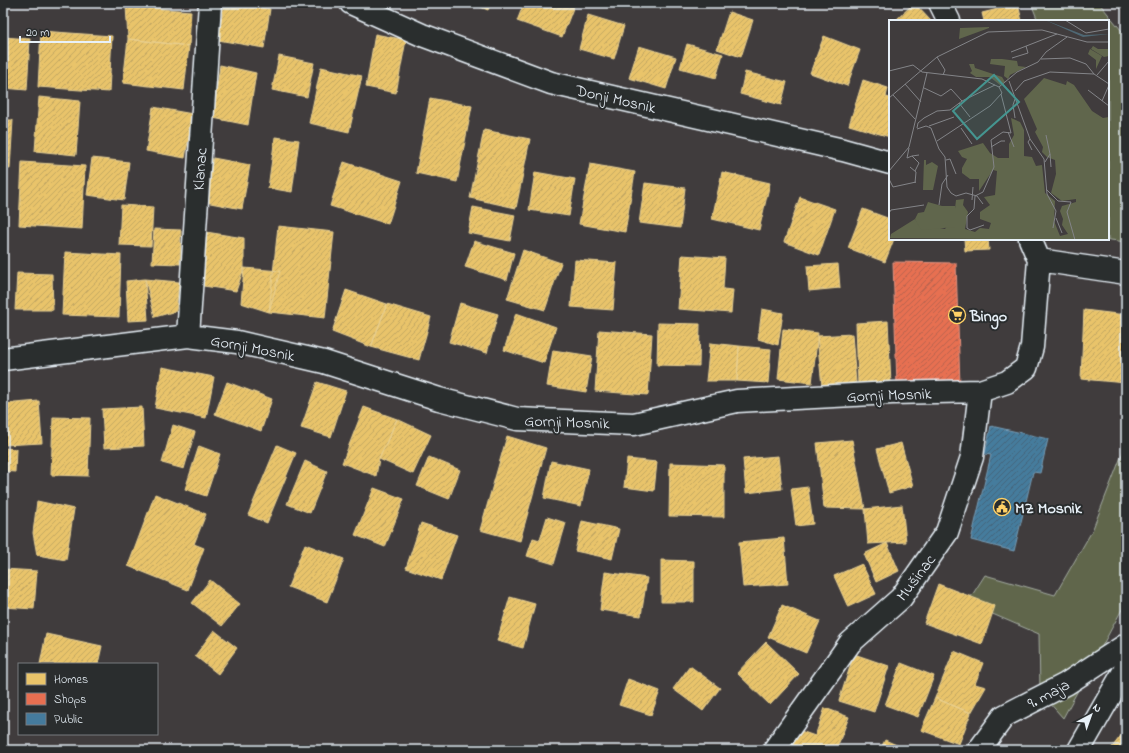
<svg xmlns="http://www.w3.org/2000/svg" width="1129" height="753" font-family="'Indie Flower',sans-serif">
<defs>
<pattern id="homes-hatch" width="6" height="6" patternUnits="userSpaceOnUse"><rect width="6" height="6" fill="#e9c46a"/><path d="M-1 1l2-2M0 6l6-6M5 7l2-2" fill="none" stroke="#c0a562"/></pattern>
<pattern id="shops-hatch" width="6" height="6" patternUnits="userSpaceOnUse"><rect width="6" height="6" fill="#e76f51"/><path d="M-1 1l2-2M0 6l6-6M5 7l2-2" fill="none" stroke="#b7634f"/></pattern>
<pattern id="public-hatch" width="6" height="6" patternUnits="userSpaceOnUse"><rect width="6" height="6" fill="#457b9d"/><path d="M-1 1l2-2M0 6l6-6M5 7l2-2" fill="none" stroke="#456478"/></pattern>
</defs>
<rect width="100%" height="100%" fill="#403c3d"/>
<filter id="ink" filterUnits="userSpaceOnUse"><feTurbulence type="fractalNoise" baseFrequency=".025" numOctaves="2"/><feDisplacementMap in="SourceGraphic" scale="8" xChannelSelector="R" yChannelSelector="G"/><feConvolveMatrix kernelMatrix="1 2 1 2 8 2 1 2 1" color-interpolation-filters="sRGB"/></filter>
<g filter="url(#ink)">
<path fill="#60664c" stroke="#a4aca2" d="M1031,3h68l27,33v206l-23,-3h5v-218h-70z
M1126,444v158l-63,116 -23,-26 -1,-58 -72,-31 18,-28 70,20 37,-64z"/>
<path fill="url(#homes-hatch)" stroke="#e9d295" d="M224,3h11l35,6 -6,39 -46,-8z
M471,3h20l-3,7z
M524,3h51l-13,34 -45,-16z
M914,3l17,18h-36z
M1018,4l4,17h-38l-2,-8z
M126,6l65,5 -2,35 -61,-7z
M729,12l24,8 -12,37 -24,-8z
M588,15l36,11 -10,33 -35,-10z
M41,31l71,5 -3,56 -71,-5z
M375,34l31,6 -10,53 -30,-6z
M824,36l36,14 -13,36 -37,-13z
M3,37l27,2 -3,51 -24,-2z
M128,39l61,7 -5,44 -61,-7z
M687,44l36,10 -7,24 -36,-10z
M639,46l37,11 -10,32 -37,-11z
M279,56l35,7 -7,34 -35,-7z
M220,65l36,8 -8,52 -35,-7z
M321,67l41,9 -13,56 -40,-9z
M745,72l42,10 -6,23 -41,-11z
M863,80l25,8 -2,9 4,1v39l-41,-12z
M39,97l41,4 -4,54 -41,-4z
M430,98l42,8 -15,76 -41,-9z
M153,107l40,7 -8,44 -39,-7z
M3,120h10l-3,49 -7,-1z
M484,130l46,9 -14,69 -46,-10z
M275,137l24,3 -7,52 -24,-4z
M92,158l37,4 -5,38 -37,-5z
M213,158l37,7 -8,44 -37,-7z
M22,162l63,4 -3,63 -63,-4z
M344,162l58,19 -14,43 -58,-18z
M590,164l45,8 -10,60 -46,-8z
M535,172l40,7 -6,37 -40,-6z
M722,172l48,11 -11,47 -47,-11z
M645,183l40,5 -5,40 -41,-5z
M800,197l35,12 -16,46 -35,-13z
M121,205l32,2 -2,39 -32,-1z
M473,207l42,8 -5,26 -42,-8z
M863,209l27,10v20h4l-9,23 -37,-14z
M278,226l56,6 -9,86 -56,-6z
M154,229l27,1 -1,34 -28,-1z
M206,232l38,6v30l-8,23 -39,-6z
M964,239h24l1,11 -24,1z
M474,241l40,12 -7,27 -42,-13z
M523,250l38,13 -16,47 -38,-11z
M65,252l56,3 -2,62 -57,-2z
M682,255l43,3 -2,31 10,1 -2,23 -53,-4z
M575,260l42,3 -4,47 -42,-3z
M838,264l2,24 -31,3 -2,-25z
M244,268l36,3 -11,41 -28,-9z
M17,273l35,1 1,36h-38z
M145,279l34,3 -3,29 -21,6z
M145,279l3,41 -20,1 -2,-40z
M346,290l41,14 -16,43 -39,-15z
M460,303l38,11 -11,39 -38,-11z
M387,304l44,13 -12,43 -48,-13z
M762,309l21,4 -5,32 -20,-6z
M1084,310l42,5v68l-45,-4z
M516,313l40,14 -12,36 -40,-13z
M888,321l3,63 -33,1 -2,-62z
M658,323l42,1 -1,42 -42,-1z
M783,329l35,4 -6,50 -34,-4z
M599,330l53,4 -4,61 -53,-4z
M852,334l4,49 -34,3 -5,-50z
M710,343l29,3 -2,35h-31z
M739,346l32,3 -3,34 -31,-2z
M553,350l39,6 -6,36 -39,-6z
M162,367l52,10 -8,41 -51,-10z
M227,382l45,17 -11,32 -46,-17z
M317,382l29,9 -15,46 -30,-9z
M39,401l3,42 -39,2v-41z
M142,407l2,39 -40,2 -2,-39z
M364,407l33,12 -18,40 -3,17 -34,-13z
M53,417l37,1 -2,58 -37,-1z
M397,419l34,16 -18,39 -34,-15z
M173,425l22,7 -11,37 -22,-6z
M507,436l39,12 -26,93 -40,-11z
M852,440l13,69 -41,-1 -7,-65z
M901,443l12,43 -24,7 -12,-44z
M277,445l19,8 -29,70 -19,-8z
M199,446l21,8 -14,42 -21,-7z
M3,448l13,1 -1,23 -12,-1z
M778,456l4,33 -36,4 -3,-34z
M429,457l31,13 -11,29 -32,-13z
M627,459l30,3 -3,29 -30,-4z
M305,461l22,10 -17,42 -23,-9z
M551,461l38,8 -8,37 -37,-8z
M670,463l54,2v52l-55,-1z
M808,487l5,37 -17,2 -5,-37z
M374,488l30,11 -19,48 -30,-12z
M155,494l51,20 -12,30 10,4 -16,42 -60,-24z
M37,501l37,8 -8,51 -29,-5 -4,-22z
M902,505l4,37 -38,2 -3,-35z
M547,517l19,6 -12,41 -27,-8 6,-18 7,2z
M582,521l37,8 -7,30 -37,-8z
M421,523l36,12 -16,45 -35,-12z
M784,538l4,46 -45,3 -4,-45z
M887,543l12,28 -23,11 -12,-28z
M305,544l39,15 -17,43 -39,-15z
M661,560l33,1v41h-33z
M862,564l14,30 -28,13 -14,-31z
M3,569l34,2 -3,38 -31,-2z
M605,572l42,6 -6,38 -41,-6z
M210,580l30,24 -18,22 -30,-23z
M938,584l57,22 -13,38 -58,-21z
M510,597l25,7 -12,44 -26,-7z
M782,605l38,16 -14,32 -38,-16z
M214,630l23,18 -19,26 -23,-18z
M46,634l56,12 -4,18h-58z
M766,642l33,32 -29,31 -33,-32z
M954,651l29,12 -8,21 11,3 -15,26 -36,-15z
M854,654l35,12 -15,46 -35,-11z
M901,663l33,13 -16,41 -33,-12z
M690,666l30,22 -17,23 -30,-22z
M628,679l32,12 -9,24 -32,-10z
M935,698l36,15 -12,31 -38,-14z
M825,708l24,9 -13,33h-48l7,-21 20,7z
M1126,729v21h-16z
M885,740l23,10h-28z"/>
<path fill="url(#shops-hatch)" stroke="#e79683" d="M893,262l63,1 4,123h-63z"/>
<path fill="url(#public-hatch)" stroke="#769eb8" d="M991,426l57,13 -8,34 -7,-1 -19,79 -43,-11 20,-85 -6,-1z"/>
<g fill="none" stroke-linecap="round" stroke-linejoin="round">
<g stroke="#e8f1f8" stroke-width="25">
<path id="minor" d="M351,3l71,32 129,48 292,67 47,13
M940,3l9,18
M1030,239l9,21 87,13
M188,336l22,-333
M3,359l185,-23 49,6 87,20 115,37 78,20 117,5 103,-23 155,-8 88,-2 27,-9 19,-14 6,-21 7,-87
M774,750l76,-107 51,-45 46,-66 25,-75 8,-66
M979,750l25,-34 62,-32 60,-39
M1079,750l47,-82"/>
</g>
<use href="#minor" stroke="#2a2d2e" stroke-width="22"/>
</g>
</g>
<defs>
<g id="supermarket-ring" transform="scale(0.9)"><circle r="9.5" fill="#2a2d2e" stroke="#ffd166" stroke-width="1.5"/><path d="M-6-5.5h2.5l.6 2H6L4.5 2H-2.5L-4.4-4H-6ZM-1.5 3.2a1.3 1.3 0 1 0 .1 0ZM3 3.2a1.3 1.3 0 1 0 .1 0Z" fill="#ffd166"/></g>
<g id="civic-ring" transform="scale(0.9)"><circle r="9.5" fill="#2a2d2e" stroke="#ffd166" stroke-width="1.5"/><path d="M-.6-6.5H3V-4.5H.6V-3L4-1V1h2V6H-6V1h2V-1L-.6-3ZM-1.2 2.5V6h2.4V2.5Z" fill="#ffd166"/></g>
</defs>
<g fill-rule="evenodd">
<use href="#supermarket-ring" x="957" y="315"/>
<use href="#civic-ring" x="1002" y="507"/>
</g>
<g text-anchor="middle" stroke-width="4" stroke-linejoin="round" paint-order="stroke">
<g font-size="16" fill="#e8f1f8" stroke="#2a2d2e">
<text transform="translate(616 98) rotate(13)" y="6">Donji Mosnik</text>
<text transform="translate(199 169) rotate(-86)" y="6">Klanac</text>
<text transform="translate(253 347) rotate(11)" y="6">Gornji Mosnik</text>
<text transform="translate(889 394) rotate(-2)" y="6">Gornji Mosnik</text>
<text transform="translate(567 421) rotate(2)" y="6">Gornji Mosnik</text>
<text transform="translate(915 577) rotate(-53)" y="6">Mušinac</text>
<text transform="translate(1048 693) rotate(-28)" y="6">9. maja</text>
</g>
<g font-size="16" font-weight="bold" fill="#e8f1f8" stroke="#2a2d2e" text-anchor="start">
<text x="970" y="321">Bingo</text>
<text x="1015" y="513">MZ Mosnik</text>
</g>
</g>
<g transform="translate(889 20)">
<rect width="220" height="220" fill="#403c3d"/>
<path d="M100,7v1l-30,11 1,-11zM204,26l5,3h11v7l-5,1 -13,-8zM80,44h5l1,4 27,9 3,5 -5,3 -10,-8h-14l-6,-4 2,-2z" fill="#60664c"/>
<path d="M113,39l15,2 1,5 8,1 -16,8 -2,4 -4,-3 1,-10 -15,-2 1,-5zM155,58l22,7 1,-4 7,4 18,26 11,7 6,-1v123l-219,-2 1,-4 24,-15 4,5 26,5 9,-12 2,-17 8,-1 -1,6 5,7 -3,17 10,3 5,-4 9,1 2,-6 -11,-4v-7l10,-7 -6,-8 11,-2 2,-24 -4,-1 -14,21v-12h-9l-8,-6v-5l5,-9 -5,-2 -4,-6 25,-8 7,10 8,5h11v-14l5,-9 -3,-17 9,4 4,8v26l8,1 4,9 6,-1 3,28 10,8 -1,20 6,15 8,-2 -6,-9 1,-6 -3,-8 2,-5 14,-4v-3l-14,2 -11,-8 5,-19 -1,-14 -8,-3 -5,-5 1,-5 -8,-15 2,-3 -13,-30zM35,140h2v5l6,-3 6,4 -5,24h-10z" fill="#60664c"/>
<path d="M201,29l12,7 -6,13v-9l-8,-6zM39,182l14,4h13v21l-34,3 -6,-11 3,-6 6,-1z" fill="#60664c"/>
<path d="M156,0l39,15 25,-1 -26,3z" fill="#4f6874"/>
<path fill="none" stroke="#838488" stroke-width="1" d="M176,0l21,13 23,-4M122,32l46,-18M48,37l8,13 -2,5M123,38l16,-5 -2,-7M152,39l29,-1 16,6 8,10M0,51l24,-6 9,7 60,7 17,8 18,-15 21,-10 8,-10 21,-15M208,55l12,-14M120,61l21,58 14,20 3,35 9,17 -3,17M16,64l16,18M35,68l17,8 10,-7 11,12M199,70l21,16M126,71l9,-10 26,-9 44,2 15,10M4,75l22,24M0,78l48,-41 51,-25 54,-2 45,12h22M213,81l7,-16M70,83l11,14M126,98l-2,-13 2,-6M40,106l25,-9M28,108l1,-5 6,-5 13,-7 13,-1 12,-9 33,-16M72,108l11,16M28,109l9,-3 5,2 8,21 6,8 2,30 4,6 5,3 10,-3 11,3 6,8M119,112l6,15M157,115l4,19M141,119l-2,3 4,8M48,121l53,-35 12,-13 -3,-6M102,127l10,-6h4M20,128l-2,10 5,-2M57,140l4,-1 6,15M156,142l5,-8 1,13M21,147l6,5 -1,11M0,151l20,-24 18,-74M26,151l4,-8 -7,-7 7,-1M0,159l4,8 23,-5M157,169l12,12 13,1 -4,10 8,28M86,176l8,-4 11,-25 -3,-27 12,-8 8,1 -10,-39M86,176l-1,13 -7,7v12l3,2 14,-5M83,180l1,-13M50,185l3,-21 6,-9M0,193l2,-3 33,-5M167,198l6,15"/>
<path fill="#459590" fill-opacity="0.15" stroke="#459590" stroke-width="2" d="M105,55l25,27 -42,37 -24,-28z"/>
<rect width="220" height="220" fill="none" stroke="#e8f1f8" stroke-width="2"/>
</g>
<rect width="1129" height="753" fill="none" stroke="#2a2d2e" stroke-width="16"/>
<rect x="8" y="8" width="1113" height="737" fill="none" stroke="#e8f1f8" stroke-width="1.5" filter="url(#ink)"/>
<rect x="18" y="663" width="140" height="72" fill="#2a2d2e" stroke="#767b7f"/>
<rect x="26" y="673" width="20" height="12" fill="#e9c46a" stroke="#767b7f"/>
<text x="54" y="683" font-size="12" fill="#e8f1f8">Homes</text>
<rect x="26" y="693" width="20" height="12" fill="#e76f51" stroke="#767b7f"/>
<text x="54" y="703" font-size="12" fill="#e8f1f8">Shops</text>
<rect x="26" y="713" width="20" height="12" fill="#457b9d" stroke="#767b7f"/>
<text x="54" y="723" font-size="12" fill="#e8f1f8">Public</text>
<g transform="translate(1091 715) rotate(41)" stroke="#2a2d2e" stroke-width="3" paint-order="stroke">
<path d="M0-3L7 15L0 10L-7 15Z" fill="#e8f1f8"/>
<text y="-6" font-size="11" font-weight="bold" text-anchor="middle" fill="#e8f1f8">N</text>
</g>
<path d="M20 36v6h90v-6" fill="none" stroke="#e8f1f8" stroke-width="2"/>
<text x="26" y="36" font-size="12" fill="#e8f1f8" stroke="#2a2d2e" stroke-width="3" paint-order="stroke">20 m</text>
</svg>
